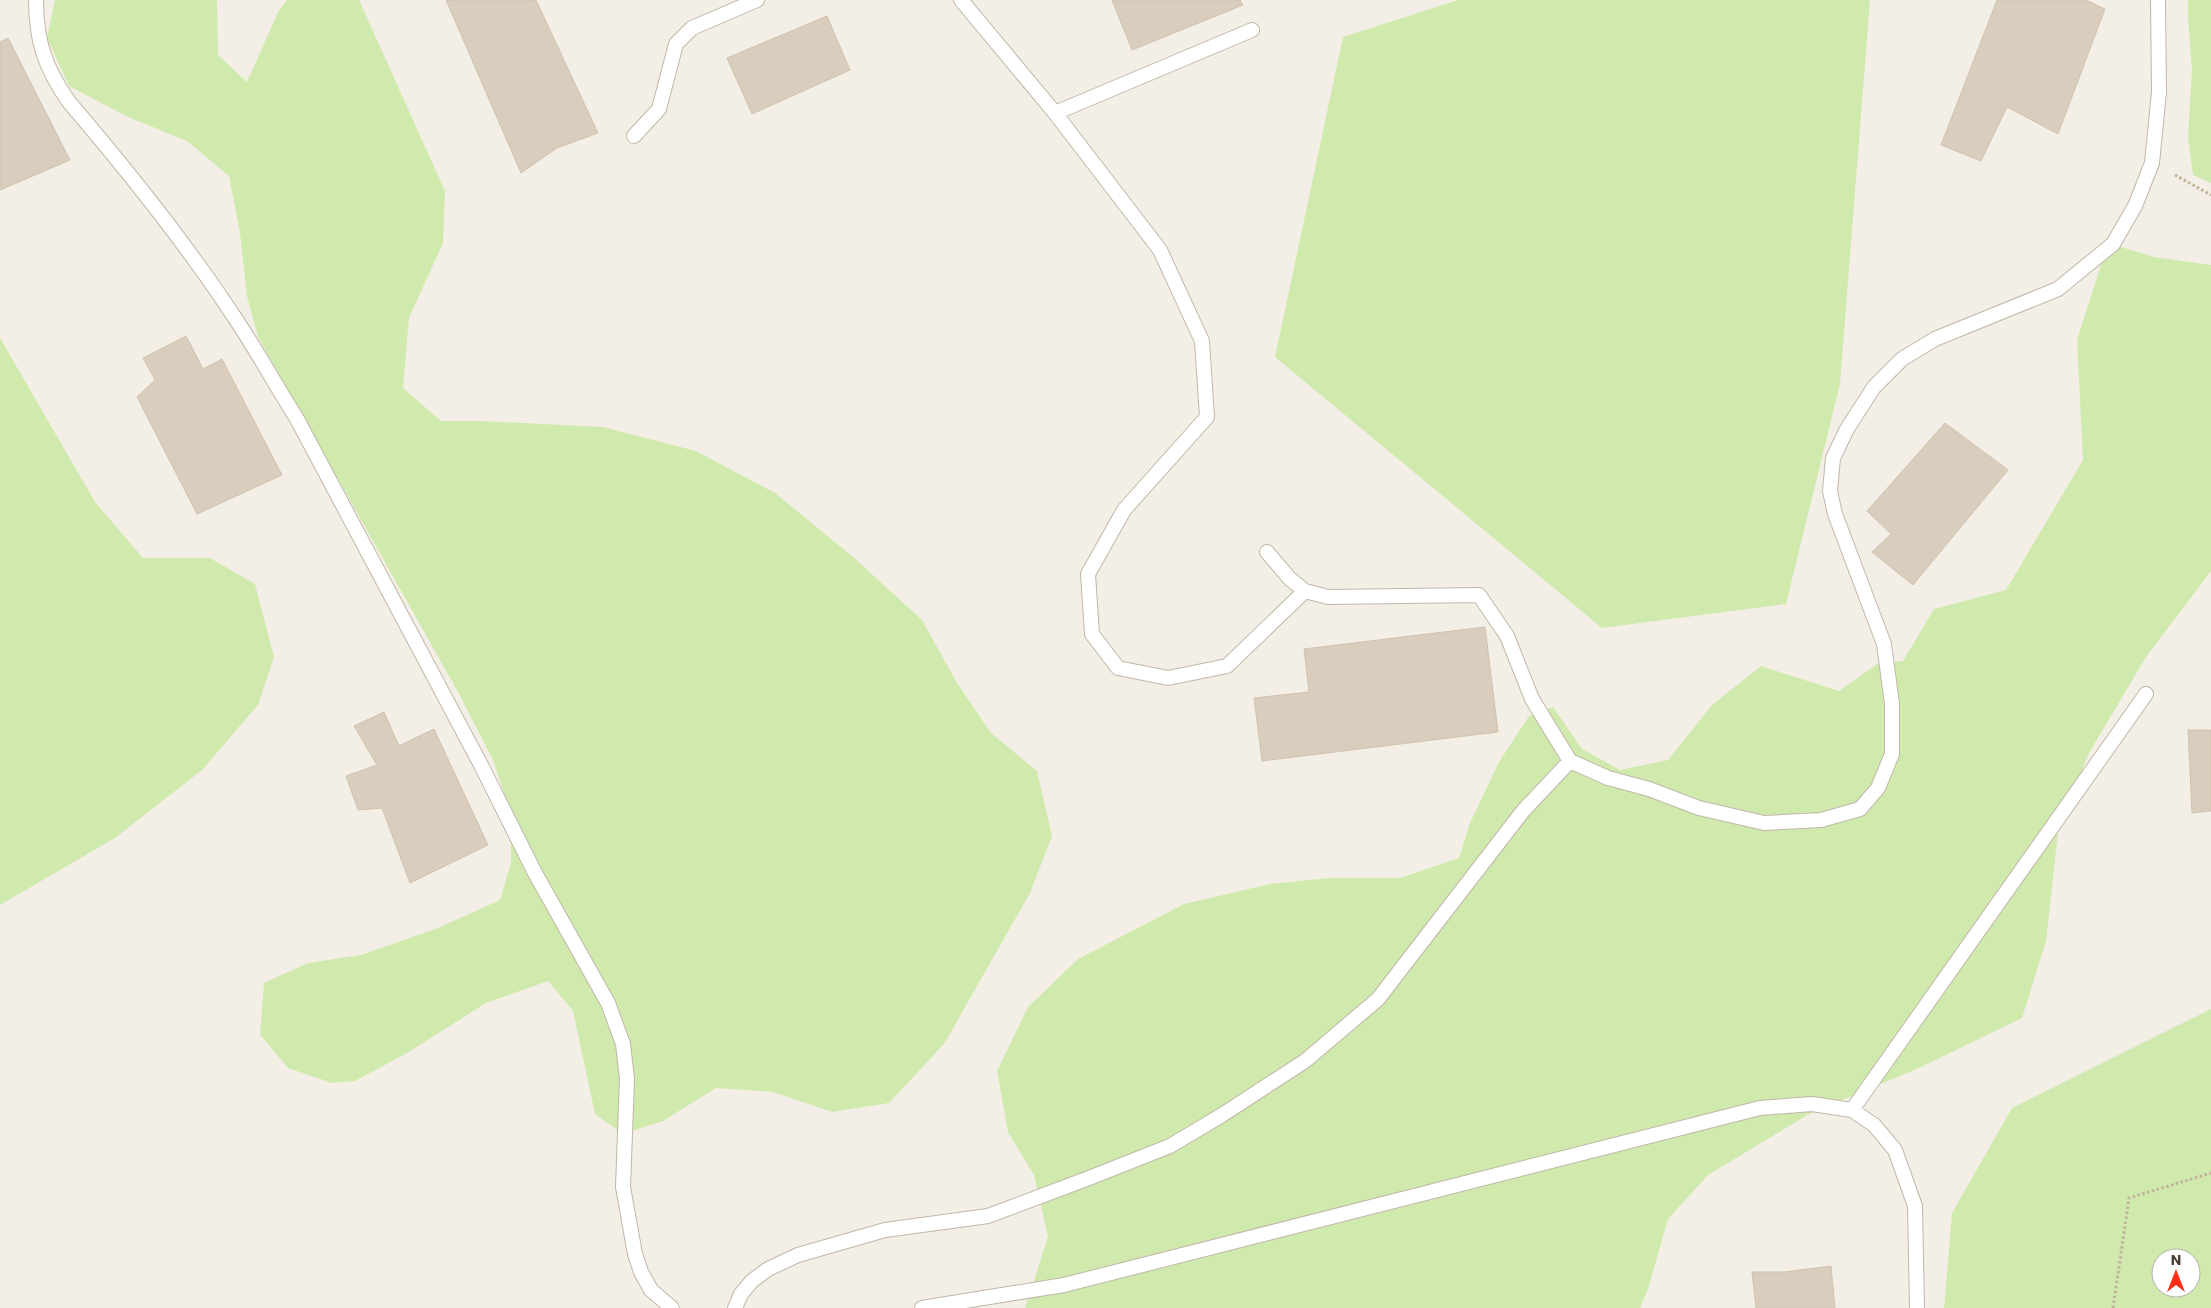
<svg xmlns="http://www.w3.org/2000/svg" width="2211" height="1308" font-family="Poppins,sans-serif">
<rect width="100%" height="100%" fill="#f4efe6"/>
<path fill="#d0eaad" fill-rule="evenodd" d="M55,0h162l1,55 29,27 31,-70 9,-12h72l86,191 -2,52 -34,75 -6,70 38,33h41l121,6 93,24 79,42 77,63 70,64 35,63 34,50 46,38 15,65 -22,57 -86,151 -55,59 -57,9 -59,-20 -57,-4 -53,33 -40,13 -28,-20 -22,-103 -25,-30 -62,22 -79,50 -52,28 -23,2 -44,-15 -28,-33 4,-52 44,-20 53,-8 77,-27 62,-28 11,-37v-48l-18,-55 -35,-68 -200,-355 -11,-41 -7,-63 -11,-57 -42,-35 -59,-24 -59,-31 -22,-48z
M1458,0h412l-30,384 -54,220 -184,24 -327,-271 68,-320z
M2188,0h23v183l-18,-8 -5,-37 4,-68 -4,-52z
M2108,243l46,14 57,8v306l-65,86 -57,96 -31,79 -12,109 -24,77 -103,50 -110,46 -101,61 -40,44 -20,70 -8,19h-615l23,-71 -14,-62 -26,-43 -11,-61 31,-64 50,-48 106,-55 86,-20 59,-6h71l59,-20 11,-35 29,-61 30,-46 24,-9 29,42 38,21 48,-10 44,-55 49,-39 78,25 38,-27 26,-3 31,-52 72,-19 77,-130 -6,-120z
M0,338l95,164 48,56h67l45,26 19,73 -16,48 -56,65 -87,68 -115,67z
M2211,1009v299h-267l8,-95 60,-105zM2161,1258h30v30h-30z"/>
<path fill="#d9cdbe" stroke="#d1c2ae" d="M446,0h90l62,133 -41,15 -36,25z
M1112,0h128l3,5 -111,45z
M1997,0h89l19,9 -47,125 -51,-27 -26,54 -40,-16z
M827,16l23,54 -98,44 -25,-56z
M8,38l62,122 -70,30v-148z
M186,336l17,33 19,-10 60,116 -85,39 -60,-117 18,-17 -12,-22z
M1945,423l63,47 -95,115 -41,-33 19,-18 -24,-23z
M1485,627l13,105 -236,29 -8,-63 55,-6 -5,-43z
M384,712l15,34 35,-17 54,116 -78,38 -28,-75 -24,2 -12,-34 31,-11 -23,-39z
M2188,730h23v81l-19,2z
M1831,1266l4,42h-79l-4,-36h32z"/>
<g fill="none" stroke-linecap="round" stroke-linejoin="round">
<g stroke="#c0b7a8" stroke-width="16">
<path id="lane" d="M36,0c0,41 9,68 33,102 59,69 116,140 166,216 22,33 41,68 62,101l185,348 53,106 73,130 15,41 4,35 -4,108 12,67 6,18 10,18 21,18
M961,0l94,113 105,137 42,91 5,76 -83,93 -36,64 4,60 26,34 50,10 59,-12 78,-75 23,6 151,-2 28,41 25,63 38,62
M1055,113l197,-83
M634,136l25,-27 17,-65 16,-16 65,-28
M1267,552l23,27 15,12
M1852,1110l294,-416
M735,1308l6,-14 11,-13 16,-12 30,-14 87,-25 103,-14 101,-38 81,-32 52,-31 83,-54 73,-62 145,-188 47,-50 38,17 41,11 50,19 65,15 57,-3 39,-11 18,-21 14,-34v-50l-8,-60 -49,-130 -5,-23 3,-33 14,-29 27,-42 28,-28 33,-20 123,-50 55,-45 22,-38 17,-43 7,-71 -1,-92
M922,1308l142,-23 696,-177 52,-4 40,6 22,15 21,25 20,56 2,102"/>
</g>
<path stroke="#c2b299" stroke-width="3" stroke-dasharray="2.5 2.5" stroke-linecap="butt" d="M2175,175l36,20
M2113,1308l16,-110 82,-25"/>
<use href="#lane" stroke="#fff" stroke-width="14"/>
</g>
<g transform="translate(2176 1273)"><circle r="24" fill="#ffffff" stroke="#b5b2ae"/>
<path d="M0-4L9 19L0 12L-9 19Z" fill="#ff2e12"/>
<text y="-8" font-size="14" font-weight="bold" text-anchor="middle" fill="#473f35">N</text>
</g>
</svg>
